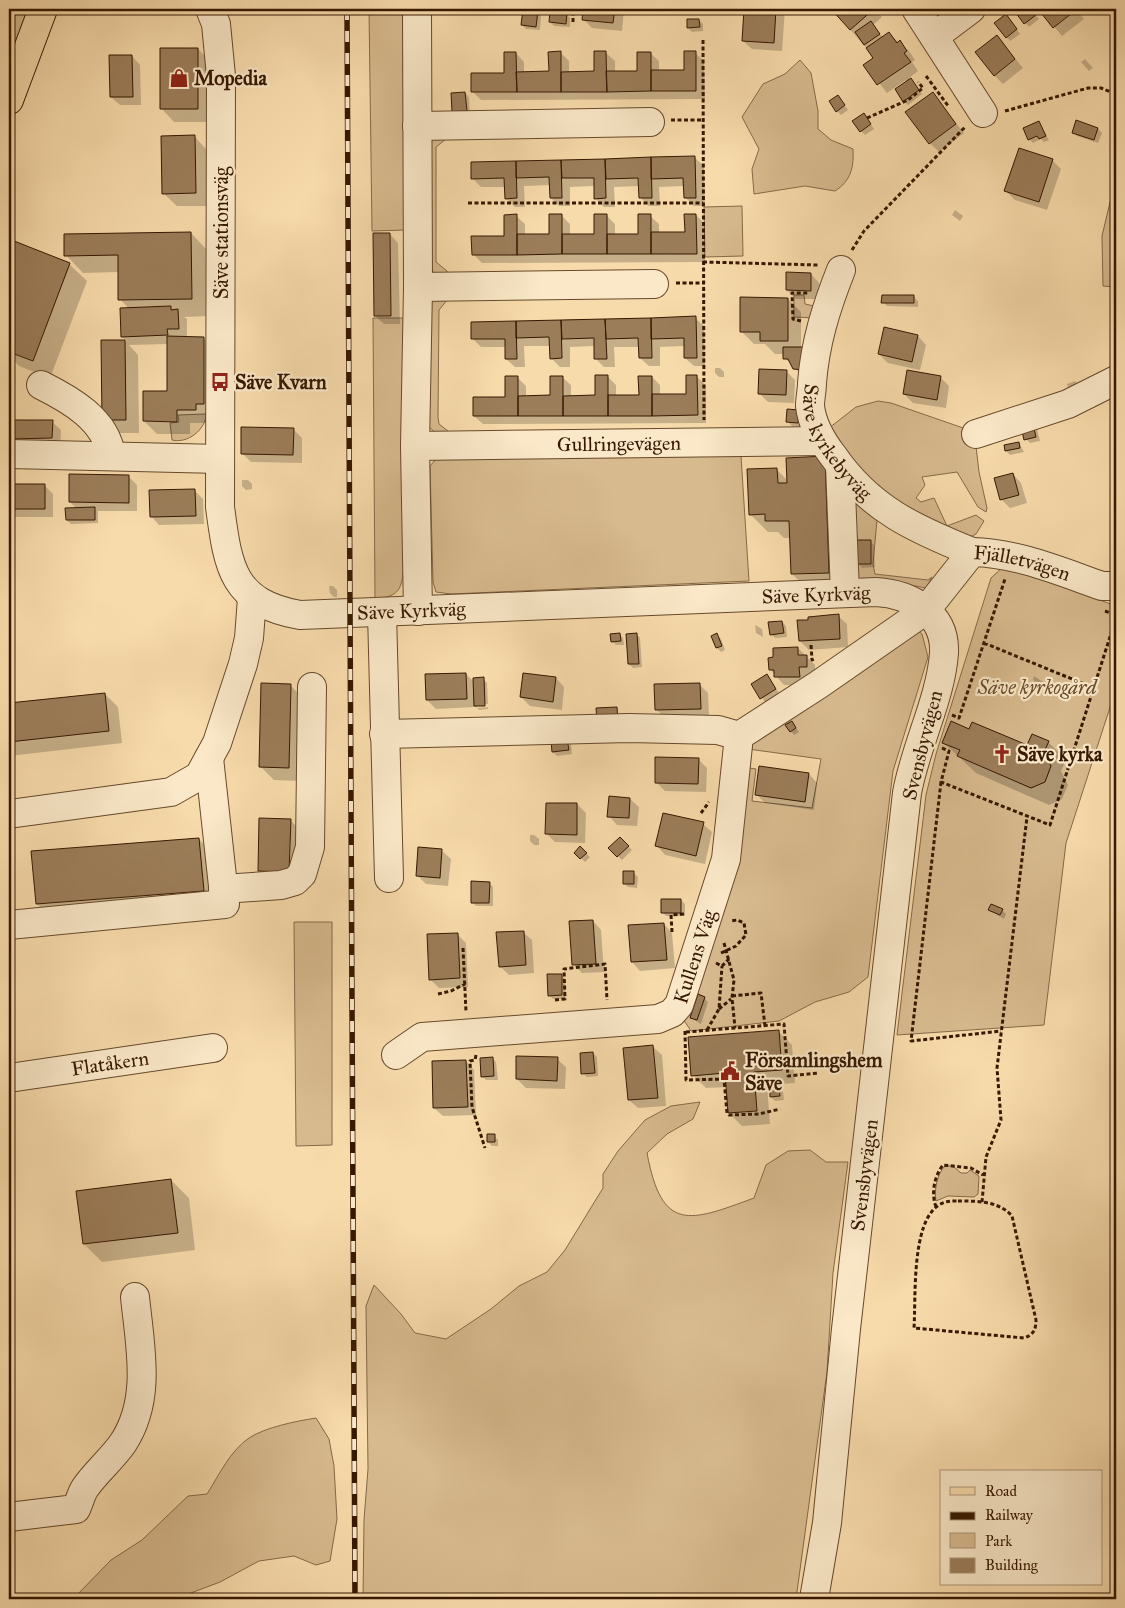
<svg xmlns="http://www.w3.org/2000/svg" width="1125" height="1608" font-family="'IM FELL Great Primer',serif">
<rect width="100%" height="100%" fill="#f8dbab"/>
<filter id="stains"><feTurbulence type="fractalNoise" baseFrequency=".004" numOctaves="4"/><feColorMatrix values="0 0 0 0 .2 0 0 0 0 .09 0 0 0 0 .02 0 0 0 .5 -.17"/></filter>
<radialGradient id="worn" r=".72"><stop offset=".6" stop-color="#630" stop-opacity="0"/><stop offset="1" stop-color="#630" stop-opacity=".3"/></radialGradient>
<path fill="#d7ba8e" stroke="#866947" d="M17,9h15l-23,62v-35z
M369,9h37v221l-34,1z
M800,60l11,13 7,38v18l13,11 22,9c1,18 -2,32 -18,42l-30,-5 -51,8 -2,-25 7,-20 -17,-32 21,-33 22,-10z
M433,132l13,7 -10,8v115l11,9v4l-9,1 -7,-6 -4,-129z
M1116,177v110l-13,-1 -1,-50z
M742,206l1,50 -38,1 -1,-50z
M440,292l8,7 -9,11 -1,107 1,7 9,7 1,4 -9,2 -12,-11 1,-125z
M794,295h10l1,9 9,2 1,12 -21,-1z
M373,318h33l-2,249c-3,23 -4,29 -29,32z
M878,401l13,2 78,27 6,8 4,34 8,36 -1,4 -8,-5 -21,-35 -35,5 3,8 -9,13 5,4 13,-4 13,28 29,-11 8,6 -8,13 -8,4 -79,-31 -60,-79 27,-21z
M206,414c0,16 -19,30 -34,26l-2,-17 9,-1 -1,-7z
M741,456l8,125 -298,13 -15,-2 -3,-10 -3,-116 6,-7z
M847,485l53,48 -23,-13 -4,44 2,10 53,6 4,-3 -6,11 -47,-9h-26z
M1005,565l111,41v83l-50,154 -22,182 -147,10 29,-240 10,-41 55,-176z
M915,628l7,6 6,23 -35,114 -25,206 -19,15 -34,10 -36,19 -88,10 -8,-12 60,-252 13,2 -4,32 60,7 9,-49 -73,-10 -1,-10z
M294,922h38v223l-36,1z
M700,1102l-7,17 -26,15 -20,19c15,80 42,69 107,45l12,-33 22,-14 22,-1 16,12h22l-15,111 -6,99 -31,227h-433l1,-79 4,-51 -2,-163 8,-21 27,29 14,19 31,6 45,-30 28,-23 28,-14 18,-22 38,-62v-14l15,-23 27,-31 26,-14z
M953,1166l8,7h6l3,-3 9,6 -1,18 -4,3 -26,-1 -12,5c-2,-11 1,-27 9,-35z
M316,1418l13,21 5,27 3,53 -7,42 -14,4 -22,-9 -35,5 -39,21 -45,17h-102l38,-39 31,-20 46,-44 19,-2c12,-19 23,-43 42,-56 17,-11 48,-17 67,-20z"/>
<path fill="#0003" d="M585,9h39l-2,22 -30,-3 -8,-8z
M686,9h20v2z
M745,9h40l-3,42 -30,-2 -9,-8z
M832,9h42l8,8 -9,8 10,13 6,-4 20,17 6,9 -3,2 6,9 -9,7 13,16 -14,11 -4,-4 2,-21 -19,13 -22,-28 10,-7z
M1014,9h17l8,10 -10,8z
M1040,9h36l8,10 -22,17z
M537,12l4,4 -1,14 -14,-1 -4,-4z
M566,14l4,4v9l-16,-1 -4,-4z
M1010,19l10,15 -10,7 -3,-4z
M699,20l4,4v7l-11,1 -4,-4z
M997,37l26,31 -20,16 -9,-9z
M198,49l13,13v60h-37l-13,-14z
M516,53l8,9v11h26l11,-20 8,8v12h26l11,-20 9,8v12l23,-1 12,-19 9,8v10h27l9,-18 9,8 1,38 -224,1 -8,-8 32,-18z
M132,56l8,9 1,40h-21l-9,-8z
M1085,59l8,9 -4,3 -8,-9z
M465,93l4,4 1,18h-13z
M932,93l32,40 -25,19 -9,-9z
M842,101l6,9 -7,5 -4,-4z
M864,114l10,15 -9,6 -4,-4z
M1077,122l21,7 4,4 -4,10 -21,-7 -4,-4z
M1039,123l10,17 -5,2 -3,-3 -8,4 -4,-4z
M194,136l13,14 1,56h-31l-14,-13z
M695,158l9,8 1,40h-11l-9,-9v-11l-26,1 1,19h-11l-9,-9v-11l-26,1 1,20h-11l-9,-9v-12l-25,1v19h-11l-8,-8 -1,-13 -26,1 1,21h-10l-9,-9v-11h-25l-8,-8 -1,-16z
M1052,160l9,9 -14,41 -32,-10 -9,-9z
M955,210l8,6 -3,5 -8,-6z
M561,215l9,9v11h26l10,-20 9,9v11h24l11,-19 9,8v10h27l10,-19 9,9v38l-223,1 -9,-9 32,-17 11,-21 9,8v11h25z
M191,233l17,18 1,65 -25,1 3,2v19h16l14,13 -9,72h-18v11h-33l-13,-13 24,-29v-48l-39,1 9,10 1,78h-22l-14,-13v-78l24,-1 -5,-4 7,-28 -9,-10 -1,-27 -36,1 -17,-18z
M390,234l8,9 2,81h-16l-9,-8z
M9,241l60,23 18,17 -37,97 -31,-12 -10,-11z
M811,274l8,9v16h-23l-9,-9z
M914,297l4,4v6l-31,-1 -4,-4z
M788,299l13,13v37l8,24h-10l-8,-10 -7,-5v-4h-9l-10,-10h-11l-13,-13z
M695,318l9,8 1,40h-11l-9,-8v-12l-25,1v19h-11l-9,-8v-11h-26l1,20h-11l-8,-8 -1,-13 -25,1v20h-10l-9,-9 -1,-12h-26l1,21h-10l-9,-8v-12h-25l-8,-8 -1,-16z
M918,336l8,9 -6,25 -32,-7 -9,-9z
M715,368h5l4,4v5h-5l-4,-4z
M786,371l9,9 -1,23 -26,-1 -9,-9z
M607,376l9,9v12l24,-1 12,-19 8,8v10h27l10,-18 9,8v38l-223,1 -9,-8 33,-18 10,-21 9,9v11h25l11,-20 9,8v12l26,-1z
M940,377l9,9 -3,22 -33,-5 -9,-9z
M1075,381l4,4 -10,5 -2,-6z
M798,411l3,16 -9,-1 -4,-4z
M9,422h43l9,8 -1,16 -51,2z
M1033,425l4,4 3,12 -10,2 -4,-4z
M293,429l9,9v25l-51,-1 -9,-9z
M1116,441v11l-4,-4z
M1019,443l5,9 -14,3 -4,-4z
M824,458l18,17 4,115 -36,1 -18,-17 -1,-36h-7l-6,-6h-10l-18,-18 27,-44 11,11z
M1013,474l8,9 6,20 -17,5 -9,-9z
M128,476l9,9v26h-39v12l-27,1 -4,-4 10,-11 -7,-7z
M242,480h6l4,4v5l-6,1 -4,-4z
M9,485h35l9,9v23h-44z
M195,491l8,8 1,25 -45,1 -8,-9z
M870,541l4,4 1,22 -13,1 -4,-4z
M329,586h4l4,4v7h-3l-4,-4z
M838,616l9,8 1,23 -39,3 -9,-9z
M782,622l4,4 1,11 -12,1 -4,-4z
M755,625l7,4 1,8 -7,-4z
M619,634l4,4 1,7h-8l-4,-4z
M636,634l4,4 2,29 -9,1 -4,-4z
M717,635l4,4 4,11 -4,2 -4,-4z
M798,648l17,17v10l-29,18 -3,-3 7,-5h-6l-14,-16z
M466,674l8,8 9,-3 4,4 1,21 -11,1v3l11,-1v2l-9,1 -3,-3 -40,2 -9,-9z
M767,676l12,17 -14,9 -13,-17z
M1034,676l9,6 -2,4 -8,-6z
M556,678l8,9 -2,23 -32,-4 -9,-9z
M290,685l14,14 -2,82 -28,-1 -13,-13z
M700,685l8,8 1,24 -44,1 -9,-9z
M105,694l13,13 4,36 -113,13v-51z
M792,722l7,10 -5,3 -3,-4z
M969,731l59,16 20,-5 18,18 -5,11 7,14 -6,14 -13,6 -73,-32 -33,-31z
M567,740l4,4 1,10 -15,2 -4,-4 -1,-10z
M698,759l9,9 -1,24 -41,-1 -9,-9z
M809,774l8,9 -3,27 -49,-7 -9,-9z
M630,799l9,8 -2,19 -20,-1 -8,-9z
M577,804l9,9 -1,30 -30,-1 -8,-8z
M290,820l9,9 -1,51h-30l-9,-9z
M703,824l9,8 -7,32 -40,-9 -8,-9z
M530,835h4l5,4v6h-5l-4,-4z
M620,838l12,12 -10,10 -12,-12z
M199,839l18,18 4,52 -167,12 -17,-17z
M580,848l10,9 -5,5 -9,-9z
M442,851l9,8 -3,27 -22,-2 -9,-9z
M634,873l4,4 -1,11 -9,-1 -4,-4z
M489,883l4,4v19h-17l-4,-4z
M681,900l4,4v12h-19l-4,-4z
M989,910h13l4,4 -2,5z
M593,921l8,9 3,42 -22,1 -9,-9z
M664,924l8,9 3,35 -35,3 -8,-9z
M523,932l9,8 2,33 -25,2 -9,-9z
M457,934l9,9 2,44 -29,1 -9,-9z
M561,975l4,4 1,20h-13l-4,-4z
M704,998l4,4 -7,22 -10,-6z
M779,1032l13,13 3,38 -28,2 3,39 -28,2 -13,-13 -2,-26 -21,1 -13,-13z
M653,1047l9,8 4,51 -28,2 -9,-8z
M593,1053l4,4 1,19 -11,1 -4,-4z
M492,1058l4,4 2,18h-12l-4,-4z
M557,1059l9,8 -1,22 -39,-1 -9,-9z
M466,1061l8,9 2,45 -33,1 -9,-8z
M779,1088l4,4 1,8 -9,1 -4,-4z
M494,1136l4,4v6h-6l-4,-4z
M171,1180l18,18 6,52 -93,12 -18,-18 -6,-52z"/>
<path fill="#9b7d59" stroke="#361800" d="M523,9l15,2 -2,16 -15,-2z
M583,9h32l-2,14 -31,-3z
M744,9h32l-2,34 -32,-2z
M831,9h43l-24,21z
M1013,9h18l5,6 -12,9z
M1038,9h38v1l-23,18z
M550,11l17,1 -1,12 -17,-2z
M1006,14l11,15 -11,9 -12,-15z
M687,19h12l1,8 -13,1z
M871,21l9,13 -16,11 -9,-13z
M889,32l8,11 3,-3 7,11 -3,2 7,9 -34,23 -14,-20 10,-7 -7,-10z
M997,35l18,24 -21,17 -19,-24z
M160,48h38v61h-38z
M561,51v41h-44l-1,-20 33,-1 -1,-19z
M594,51h12l1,41h-46v-20l33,-1z
M684,51h12v40h-45v-21h33z
M504,52h12l1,40h-46v-19h33z
M637,52h14v39l-44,1 -1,-21h31z
M109,55h23l1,42h-23z
M911,78l8,12 -16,12 -8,-13z
M465,92l2,19 -15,1 -1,-19z
M933,92l23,32 -27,20 -24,-32z
M838,95l7,10 -9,7 -7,-11z
M864,113l7,11 -11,8 -8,-11z
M1076,120l22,8 -4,12 -22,-7z
M1039,121l7,15 -7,3 -2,-3 -9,4 -5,-12z
M195,135l1,58 -34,1 -1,-58z
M1019,148l34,11 -14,43 -35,-11z
M695,156l1,42h-12l-1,-20 -32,1v-22z
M651,157l1,41h-13l-1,-20 -32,1 -1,-20z
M605,159l1,39 -12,1v-21h-32l-1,-18z
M561,160l1,38h-12l-1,-21 -33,1v-17z
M516,161l1,37 -12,1 -1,-21 -33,1v-17z
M517,214v41h-45l-1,-19h33v-21z
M549,214h13v40l-45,1v-21h32z
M594,214h13v40h-45v-20h32z
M638,214h13v40h-44v-20h31z
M684,214h12l1,40h-46v-22h34z
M191,232l1,67 -74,1v-45l-54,1v-22z
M373,233h17l1,83h-17z
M9,239l61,24 -37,98 -24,-9z
M786,272l25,1v18l-25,-1z
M882,295h32v8h-33z
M740,297l48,1v43h-28v-9h-20z
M171,306v4l7,-1 1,20h-12l1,6 -47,2 -1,-29z
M696,316l1,42h-13v-20l-33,1v-21z
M651,318l1,40h-13l-1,-20 -32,1 -1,-20z
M605,319l2,40h-13v-21l-32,1 -1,-19z
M561,320l1,38 -12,1 -1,-22 -33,1v-17z
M516,321l1,38h-12v-20h-34v-17z
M884,327l34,8 -6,27 -34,-8z
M167,336l37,1v67h-8v6h-19v12l-34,-1v-30h24z
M101,340h24l1,80h-24z
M783,347h23l-1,23 -12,-1 -5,-10h-5z
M759,369l28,1 -1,25 -28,-1z
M907,370l34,6 -4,24 -34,-6z
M595,375h13v41h-45v-20l32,-1z
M686,375h11l1,40 -46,1v-22h34z
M505,376h13v40h-45v-19h32z
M550,376h13v40h-45v-20l32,-1z
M638,376h14v40h-44v-21h31z
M787,409l12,1 -1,13 -12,-1z
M9,420h44l-1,18 -43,1z
M1033,424l3,13 -12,3 -3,-13z
M241,427l53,1 -1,27 -52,-1z
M1019,442l1,6 -15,3 -1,-6z
M825,456l4,117 -38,1 -2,-53h-24v-7l-16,1 -2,-46 30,-1 1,15h9l-1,-25z
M1013,473l6,22 -19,5 -6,-22z
M69,474l60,1v28l-60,-1z
M9,484h36v25h-36z
M195,489l1,27 -46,1 -1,-27z
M95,507v13h-29l-1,-12z
M855,540h16v24h-15z
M839,614l1,25 -41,2 -2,-21h11v-3z
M782,621l2,12 -14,2 -2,-13z
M620,633l1,8 -10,1 -1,-8z
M637,633l2,31h-11l-2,-30z
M717,633l5,13 -6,2 -5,-12z
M798,647v8h9v12h-8l1,10h-26v-7h-5l-1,-12 5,-1v-9z
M466,673l1,26 -41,1 -1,-26z
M523,673l33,4 -3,25 -33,-5z
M767,674l9,15 -16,10 -9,-15z
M484,677l1,29h-11l-1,-28z
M261,683l30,1 -2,84 -30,-1z
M700,683l1,26 -46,1 -1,-26z
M105,693l4,38 -100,11v-39z
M617,707l1,15 -21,1 -1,-15z
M792,721l4,7 -6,4 -5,-7z
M951,721l18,8 3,-7 55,23 5,-11 17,7 -5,11 7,14 -6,16 -14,6 -74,-32 3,-6 -18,-7z
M567,739l2,11 -17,2 -1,-11z
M655,757l44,1 -1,26 -43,-1z
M759,766l50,7 -4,29 -50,-7z
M609,796l21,2 -1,20 -22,-1z
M546,803h31v32l-32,-1z
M663,813l41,9 -8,34 -41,-10z
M259,818l32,1 -2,53 -31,-1z
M620,837l9,9 -12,11 -9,-9z
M199,838l5,53 -168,13 -5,-53z
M580,846l7,7 -7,6 -6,-6z
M418,847l24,2 -2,29 -24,-2z
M623,871h11v13h-11z
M471,881l19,1 -1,21h-18z
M661,899h20v14h-20z
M991,904l12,5 -3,6 -12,-5z
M593,920l3,44 -24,1 -3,-44z
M664,923l3,37 -36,2 -3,-37z
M524,931l2,34 -27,2 -3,-35z
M458,933l2,45 -31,2 -2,-46z
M547,974h15v21l-14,1z
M698,994l7,3 -8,23 -7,-2z
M779,1030l3,40 -28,2 3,39 -29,2 -3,-40 -34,3 -3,-39z
M653,1045l5,53 -30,2 -5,-52z
M593,1052l2,21 -14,1 -1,-21z
M516,1056l42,1 -1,24 -41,-2z
M493,1057l1,19 -13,1 -1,-19z
M466,1060l2,47 -35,1 -1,-47z
M779,1087l1,9 -10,1v-9z
M487,1134h8v8h-8z
M171,1179l7,54 -95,11 -7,-53z"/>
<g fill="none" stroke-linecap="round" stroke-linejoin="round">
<g stroke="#66492b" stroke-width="30">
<g id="minor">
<path id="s1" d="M210,9l6,15 5,52 -1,431c8,60 12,96 80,108l576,-23c34,2 70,21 68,61 -3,45 -29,94 -37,140l-61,536 -19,194 -13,76"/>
<path d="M417,9l1,278 -3,159 3,165"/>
<path d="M916,9l67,104"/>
<path d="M935,36l36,-27"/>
<path d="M417,126l233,-4"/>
<path id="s2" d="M841,270c-15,38 -26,73 -29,113 0,7 -2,16 -2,23 2,18 13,37 24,51 36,52 81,72 138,95"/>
<path d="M418,287l236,-3"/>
<path d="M41,385c30,15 65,35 70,70"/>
<path d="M976,434l92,-30 48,-24"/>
<path id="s3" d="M415,446l407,-5"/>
<path d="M9,454l211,5"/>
<path d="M840,466l5,127"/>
<path d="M382,613l7,265"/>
<path d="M384,734l245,-6 89,2 21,6"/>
<path d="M9,814l162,-22 28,-16 18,-33 26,-79 6,-26 3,-40"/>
<path d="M223,889l58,-4 14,-4 7,-7 8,-27 2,-160"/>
<path d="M9,925l216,-21 -16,-146"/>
<path id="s4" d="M396,1055l26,-18 236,-18 14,-6 7,-8 47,-146 13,-123 79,-51 108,-75 46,-58c45,1 87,19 130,34h14"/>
<path id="s5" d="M9,1078l204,-30"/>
<path d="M9,1517l67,-8c3,-6 5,-15 9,-21 11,-16 27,-29 38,-45 29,-44 17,-96 12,-146"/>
</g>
</g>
<g stroke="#361800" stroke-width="30">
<path id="major" d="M9,100l34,-91"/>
</g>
<path stroke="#361800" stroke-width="3" stroke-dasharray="4 2.5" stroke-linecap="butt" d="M573,22v-13
M9,25l5,-16
M703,40l1,380
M926,76l23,31
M1005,111l83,-23h13l15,6
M867,118l41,-18 15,-12 -5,-6
M671,120h32
M468,203h235
M852,250l12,-19 102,-105
M703,262l115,3
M676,283h27
M801,321l-8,-2 -1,-26h17
M1105,611l11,4
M984,643l110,45
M811,645l1,15 2,-1
M952,715l7,3 46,-139
M942,748l7,3 -8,31 109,43 66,-207
M941,782l-30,259 90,-10
M701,813l8,-11
M672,932l-1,-17 14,-1
M724,943l10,37 -2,18 3,30
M463,948l3,64
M721,953l15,-7 10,-11 -2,-12 -7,-3 -6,1
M716,963l6,3 7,-7
M438,994l13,-3 14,-7
M732,996l29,-3 4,33
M555,1000l10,-1 -1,-30 41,-5 2,36
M719,1009l12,-10
M707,1030l12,-21 3,-43
M685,1031l1,49 38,-1 3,34 2,2 30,-1 21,-5
M686,1032l98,-8 4,52 31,-3
M476,1055l-1,5 -5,1 2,46 13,41
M958,1201c19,0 41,0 54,15l24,104c0,10 -3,15 -12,18l-110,-10c2,-30 -3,-106 25,-123 6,-4 12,-4 19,-4z
M982,1202l4,-45 15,-37 -4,-52 30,-251
M936,1207c-5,-14 -2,-30 7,-42l28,3 12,7"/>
<use href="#minor" stroke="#fae8c8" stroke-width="28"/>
<use href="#major" stroke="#f8dbab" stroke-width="28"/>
<g stroke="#361800" stroke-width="5.5">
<path id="rail" d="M347,9l8,1590"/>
</g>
<use href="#rail" stroke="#fae8c8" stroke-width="4" stroke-dasharray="11" stroke-linecap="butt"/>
</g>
<defs>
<g id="shop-bare" transform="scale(1.5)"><path d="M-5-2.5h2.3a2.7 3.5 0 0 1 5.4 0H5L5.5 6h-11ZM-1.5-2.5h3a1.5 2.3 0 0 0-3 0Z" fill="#8f2418" stroke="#fae8c8" stroke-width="2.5" paint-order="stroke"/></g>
<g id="bus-bare" transform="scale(1.5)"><path d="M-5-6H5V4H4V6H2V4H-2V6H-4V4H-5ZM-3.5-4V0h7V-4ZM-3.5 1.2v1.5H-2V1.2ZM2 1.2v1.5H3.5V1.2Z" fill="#8f2418" stroke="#fae8c8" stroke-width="2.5" paint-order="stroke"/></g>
<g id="church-bare" transform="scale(1.5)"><path d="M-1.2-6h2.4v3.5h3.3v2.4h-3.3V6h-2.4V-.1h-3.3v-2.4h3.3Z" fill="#8f2418" stroke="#fae8c8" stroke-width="2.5" paint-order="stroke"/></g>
<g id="civic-bare" transform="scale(1.5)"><path d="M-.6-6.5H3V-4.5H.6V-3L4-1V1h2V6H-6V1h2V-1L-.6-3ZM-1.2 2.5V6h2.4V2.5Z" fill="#8f2418" stroke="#fae8c8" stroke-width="2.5" paint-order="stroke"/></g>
</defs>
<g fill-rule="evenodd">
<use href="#shop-bare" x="179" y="78"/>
<use href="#bus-bare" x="220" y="382"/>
<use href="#church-bare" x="1002" y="754"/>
<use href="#civic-bare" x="730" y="1071"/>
</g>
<g text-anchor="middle" stroke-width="4.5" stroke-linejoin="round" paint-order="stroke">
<g font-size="20" font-weight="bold" fill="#361800" stroke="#fae8c8" text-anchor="start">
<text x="194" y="85">Mopedia</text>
<text x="235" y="389">Säve Kvarn</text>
<text x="1017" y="761">Säve kyrka</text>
<text x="745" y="1067">Församlingshem<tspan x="745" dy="23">Säve</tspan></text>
</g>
<g font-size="20" fill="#361800" stroke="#fae8c8">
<text transform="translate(221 233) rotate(-90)" y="7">Säve stationsväg</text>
<text dy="7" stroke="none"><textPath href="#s2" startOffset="184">Säve kyrkebyväg</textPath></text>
<text dy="7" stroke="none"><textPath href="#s3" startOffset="204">Gullringevägen</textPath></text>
<text dy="7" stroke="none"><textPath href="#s4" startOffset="922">Fjälletvägen</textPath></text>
<text dy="7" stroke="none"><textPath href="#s1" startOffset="1165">Säve Kyrkväg</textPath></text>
<text dy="7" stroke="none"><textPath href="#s1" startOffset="760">Säve Kyrkväg</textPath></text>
<text transform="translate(922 745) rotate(-76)" y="7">Svensbyvägen</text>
<text dy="7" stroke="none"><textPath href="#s4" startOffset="345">Kullens Väg</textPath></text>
<text dy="7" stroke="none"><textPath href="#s5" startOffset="102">Flatåkern</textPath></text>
<text transform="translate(864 1175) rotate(-83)" y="7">Svensbyvägen</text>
</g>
<g font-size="20" font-style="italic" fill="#66492b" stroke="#fae8c8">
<text x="1037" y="694">Säve kyrkogård</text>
</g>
</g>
<rect width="1125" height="1608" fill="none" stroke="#f8dbab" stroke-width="30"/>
<rect x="10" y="10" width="1105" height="1588" fill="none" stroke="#361800" stroke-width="2.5"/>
<rect x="15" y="15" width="1095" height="1578" fill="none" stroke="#361800"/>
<rect x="940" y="1470" width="162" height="115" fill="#fae8c8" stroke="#ac9578"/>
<rect x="950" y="1487" width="25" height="8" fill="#f8dbab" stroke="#ac9578"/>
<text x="985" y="1496" font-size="15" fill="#361800">Road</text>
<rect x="950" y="1512" width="25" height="8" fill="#361800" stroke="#ac9578"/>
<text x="985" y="1520" font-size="15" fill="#361800">Railway</text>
<rect x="950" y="1533" width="25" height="15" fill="#d7ba8e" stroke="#ac9578"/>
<text x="985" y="1546" font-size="15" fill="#361800">Park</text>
<rect x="950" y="1558" width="25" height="15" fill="#9b7d59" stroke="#ac9578"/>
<text x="985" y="1570" font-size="15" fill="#361800">Building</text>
<rect width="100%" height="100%" filter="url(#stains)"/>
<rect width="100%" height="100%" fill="url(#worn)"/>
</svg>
